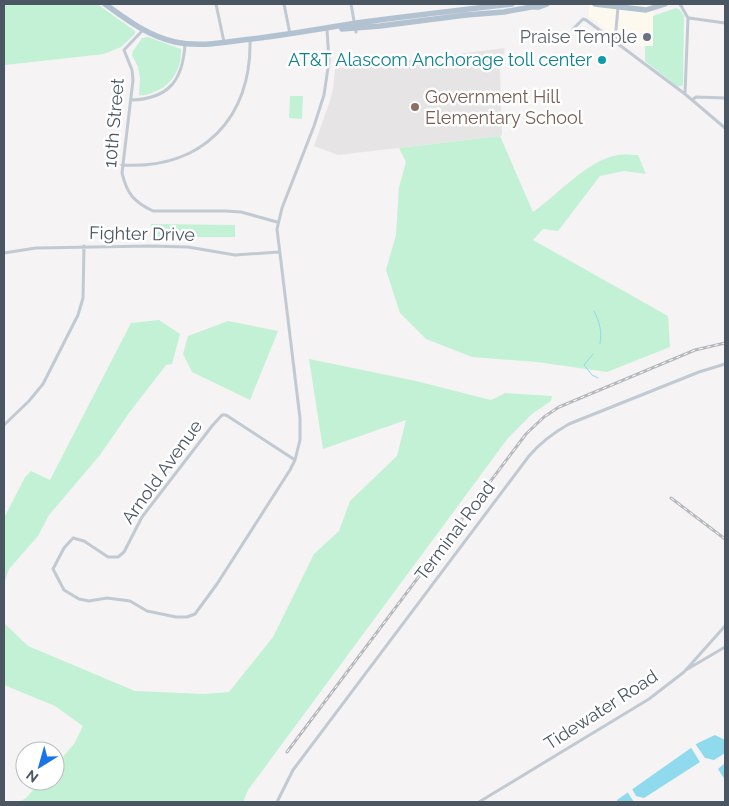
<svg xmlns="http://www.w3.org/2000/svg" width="729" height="806" font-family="Raleway,sans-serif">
<rect width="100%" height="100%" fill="#f5f3f3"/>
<path fill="#fdf9ef" d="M589,4h65l-1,43 -28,-2 -36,-28z"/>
<path fill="#e6e4e5" d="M505,48l-5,23 2,64 -2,1 -162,19 -24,-9 16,-45 3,-12 2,-20z"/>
<path fill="#c3f1d5" d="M4,4h93l38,27v3l-14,13 -17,7 -99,11z
M676,8l4,2 4,6 -1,69 -5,2 -33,-26v-15h8v-30z
M148,37l33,12c1,18 -9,37 -27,43 -5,2 -9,4 -15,3l1,-17 -2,-11 -6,-12 1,-4 9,-13z
M290,96h13l-1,23 -13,-1z
M500,136l33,76c26,-18 54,-52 85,-57 6,-1 14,0 20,0l8,19 -22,-3 -24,5 -42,55 -15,-2 -10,11 135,76 2,31 -63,25 -70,-10 -65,-5 -46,-18 -26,-26 -14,-43 10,-35 3,-48 7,-25 -7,-14z
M151,224l84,1v12h-63l-5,-1 -15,2z
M159,320l21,14 -8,30 -6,1 -37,48 -29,42 -51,60 -11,21 -29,33 -5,15v-66l21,-41 6,-6 19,9 81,-157z
M228,321l50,10 -28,69 -58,-28 -9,-18 5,-18z
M309,359l107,22 75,19 14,-7 47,3 -1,5 -19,13 -24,24 -260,352 -5,12h-224l7,-4 15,-17h14v-15l19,-22 9,-18 -28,-20 -51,-21v-62l24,23 107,45 69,3 25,-2 44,-55 41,-83 25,-23 11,-30 47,-45 9,-36 -83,29z"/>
<path fill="#90daee" d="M715,735l10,5v62h-108v-2l81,-57z"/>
<path fill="#f5f3f3" d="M694,742l11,16 9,2 11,-7v10l-7,6 7,11v22h-91l-8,-12 5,-3 5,9 8,2 56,-36 -10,-16z"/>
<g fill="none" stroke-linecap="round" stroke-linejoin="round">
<path stroke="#90daee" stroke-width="1" d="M594,311c6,12 8,20 6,33
M593,354l-9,11 8,10 6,3"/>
<path stroke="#c1cad2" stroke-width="3" d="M216,4l8,38
M284,4l6,30
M351,4l5,28
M680,4l8,14
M689,18l36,5
M573,29l10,-10 3,1 99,74 40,34
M143,30l-19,20 8,20 1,10 -11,93c5,21 12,29 31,38h72l16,1 36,10
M615,41l3,-34
M685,94l3,-76
M131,100c38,-1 52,-20 54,-56
M692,100l4,-3 29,1
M122,165c80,5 130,-47 128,-125
M4,253l32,-5 114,-2 38,1 47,8 44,-3
M222,415h4l69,45 -5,10 -73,114 -22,30 -8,3h-11l-29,-6 -17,-10 -23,-3 -18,3 -10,-2 -15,-9 -11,-21 11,-21 9,-10 11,3 24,16h10l6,-5 18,-35 70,-91z
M4,425l25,-24 14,-17 35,-69 5,-17 1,-52
M295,460l5,-20v-22l-23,-189 5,-21 32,-82 10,-31 5,-34 -2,-32
M686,670l39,-23
M277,802l16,-32 236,-314c12,-14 24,-23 40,-32l130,-52 26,-8
M479,802l170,-103 35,-27 41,-46"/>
<path stroke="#b3c2d1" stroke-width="5.5" d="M105,4c22,16 43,32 70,38 23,5 46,1 68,-2 38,-4 76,-11 113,-17 52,-7 104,-13 156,-19
M595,4l51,6 19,-6
M342,29l38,-3 86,-11 38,-3 27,-5h8l8,-3"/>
<g stroke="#b5b8bd" stroke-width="3">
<path id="rail" d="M671,498l54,41
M287,752l239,-318 18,-17 15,-10 136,-57 30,-7"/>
</g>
<use href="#rail" stroke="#fff" stroke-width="1" stroke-dasharray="4" stroke-linecap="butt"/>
</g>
<circle fill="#6b7280" stroke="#fff" stroke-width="2" cx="647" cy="37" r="5"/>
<circle fill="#0f9aa8" stroke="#fff" stroke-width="2" cx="602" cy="60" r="5"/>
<circle fill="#8d6e63" stroke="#fff" stroke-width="2" cx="415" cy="107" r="5"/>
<g text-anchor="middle" stroke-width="5" stroke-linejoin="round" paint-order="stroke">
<g font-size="18" fill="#5b616d" stroke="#fff" text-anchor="end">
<text x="637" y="43">Praise Temple</text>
</g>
<g font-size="18" fill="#0d838f" stroke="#fff" text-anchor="end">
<text x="592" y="66">AT&amp;T Alascom Anchorage toll center</text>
</g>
<g font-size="18" fill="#785e54" stroke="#fff" text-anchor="start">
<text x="425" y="103">Government Hill<tspan x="425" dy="21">Elementary School</tspan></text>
</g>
<g font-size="18" fill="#4a5661" stroke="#fff">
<text transform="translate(114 123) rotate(-85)" y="6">10th Street</text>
<text transform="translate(142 234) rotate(1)" y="6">Fighter Drive</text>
<text transform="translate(162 472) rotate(-54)" y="6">Arnold Avenue</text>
<text transform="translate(455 531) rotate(-53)" y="6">Terminal Road</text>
<text transform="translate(601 710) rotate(-33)" y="6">Tidewater Road</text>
</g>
</g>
<rect width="729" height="806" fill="none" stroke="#4a5661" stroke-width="10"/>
<g transform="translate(40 766) rotate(217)"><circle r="24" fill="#ffffff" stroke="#b7bbc0"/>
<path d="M0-4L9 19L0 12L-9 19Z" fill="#1a73e8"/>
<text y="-8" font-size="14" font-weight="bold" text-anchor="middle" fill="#4a5661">N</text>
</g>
</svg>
